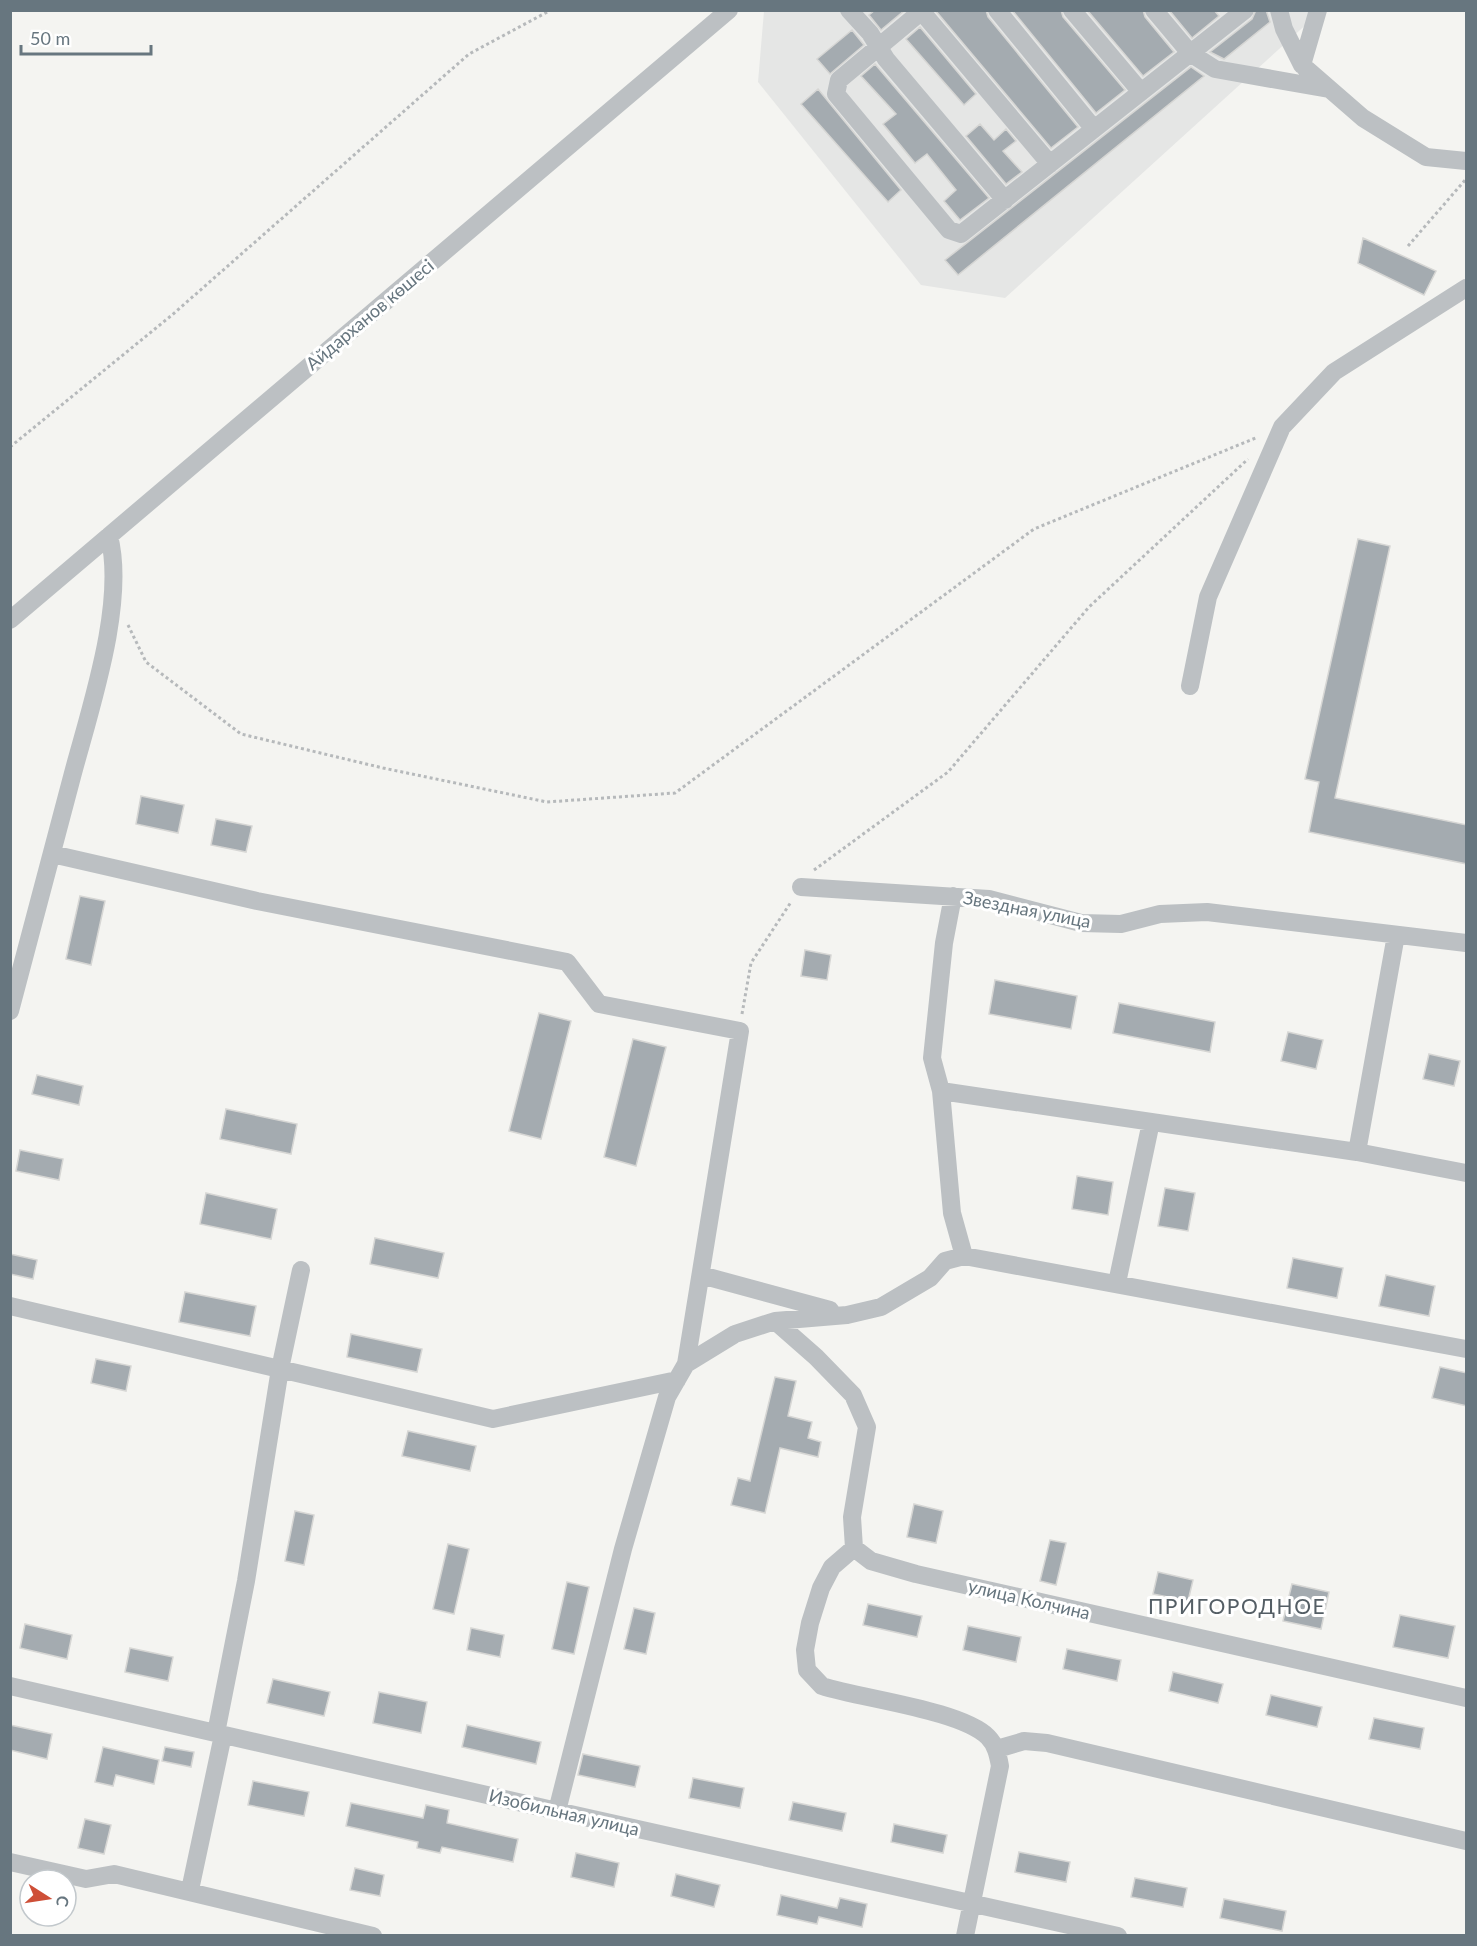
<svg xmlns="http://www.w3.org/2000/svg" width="1477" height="1946" font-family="Lato,sans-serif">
<rect width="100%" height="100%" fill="#f4f4f1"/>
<path fill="#e5e6e5" d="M764,11h557l-316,287 -84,-13 -163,-203z"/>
<path fill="#a4abb0" stroke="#d6d6d4" stroke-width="1.5" d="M875,10h30l-24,20 -12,-15z
M935,10h51l2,7 90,110 -27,21z
M1012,10h49l2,7 62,73 -29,23z
M1087,10h56l2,7 29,35 -31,24z
M1169,10h45l5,6 -27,22z
M1256,10h10l4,12 -46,37 -14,-7 42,-33z
M920,27l56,67 -12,11 -58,-66z
M852,30l12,15 -34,29 -13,-15z
M875,64l114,134 -29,22 -16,-19 12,-11 -29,-36 -12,9 -32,-39 13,-10 -35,-38z
M1191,67l13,9 -246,199 -13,-15z
M818,89l83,101 -13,12 -87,-98z
M980,124l14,16 12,-11 10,12 -13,10 19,21 -16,12 -40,-48z
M1363,238l73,33 -12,24 -66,-32z
M1358,539l32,7 -55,252 132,27v39l-158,-32 10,-50 -14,-3z
M141,796l43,9 -6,28 -42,-9z
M216,819l36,7 -6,26 -35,-7z
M80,896l25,5 -14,64 -25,-6z
M805,950l26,5 -4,25 -26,-4z
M995,980l82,16 -6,33 -82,-15z
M1119,1003l96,19 -5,30 -97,-19z
M539,1013l32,8 -30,118 -32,-8z
M1288,1032l35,8 -7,29 -35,-8z
M633,1039l33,8 -30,119 -32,-9z
M1429,1054l31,7 -6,25 -31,-7z
M37,1075l46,11 -4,19 -47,-11z
M226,1109l71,15 -6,30 -71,-15z
M20,1150l43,9 -4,21 -43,-9z
M1077,1176l36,6 -5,33 -36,-6z
M1165,1188l30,5 -7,38 -30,-5z
M206,1193l71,16 -6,30 -71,-15z
M375,1238l69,15 -6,25 -68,-14z
M10,1254l27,6 -4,19 -23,-5z
M1293,1258l50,10 -6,30 -50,-10z
M1386,1275l49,11 -6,30 -50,-10z
M185,1292l71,14 -6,30 -71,-14z
M351,1334l71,15 -5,23 -70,-15z
M96,1359l35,7 -5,25 -35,-8z
M1440,1367l27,6v33l-35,-8z
M775,1377l21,4 -8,35 24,6 -4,16 13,4 -3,15 -38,-9 -15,65 -34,-8 7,-27 12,3z
M408,1431l68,15 -6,25 -68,-15z
M914,1504l29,7 -7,32 -29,-6z
M295,1511l19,4 -10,50 -19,-4z
M1050,1540l16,3 -10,42 -16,-4z
M448,1544l21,5 -15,65 -21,-5z
M1158,1572l35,8 -5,21 -35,-7z
M567,1582l22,5 -15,67 -22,-5z
M1292,1584l37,8 -8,37 -38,-8z
M868,1604l54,12 -5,21 -54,-12z
M634,1608l21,5 -9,41 -22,-5z
M1400,1615l55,11 -7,32 -55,-11z
M25,1624l47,11 -5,24 -47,-11z
M968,1626l53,11 -5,25 -53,-12z
M471,1628l33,7 -4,22 -33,-7z
M130,1648l43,9 -5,24 -43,-9z
M1067,1649l54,11 -4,21 -54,-12z
M1173,1672l50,12 -5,19 -49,-12z
M273,1679l57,13 -6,24 -57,-13z
M379,1692l48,10 -6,31 -48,-10z
M1271,1695l51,12 -5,20 -51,-12z
M1374,1718l50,10 -4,21 -51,-10z
M10,1725l42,9 -5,25 -37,-9z
M467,1725l74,17 -5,22 -74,-17z
M103,1747l56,13 -5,24 -38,-9 -3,11 -18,-4z
M165,1747l29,5 -3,15 -29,-6z
M583,1754l57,12 -5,21 -57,-12z
M693,1778l51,10 -4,20 -51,-10z
M253,1781l56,11 -5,24 -56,-11z
M793,1802l53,11 -4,18 -53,-11z
M351,1803l72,15 3,-13 23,5 -2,13 71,16 -5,23 -71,-15 -2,6 -23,-5 1,-6 -72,-16z
M85,1819l26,6 -7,29 -26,-6z
M894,1824l53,11 -4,18 -52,-11z
M1019,1852l51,10 -4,20 -51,-10z
M576,1853l43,10 -5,24 -43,-10z
M355,1868l29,7 -4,21 -30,-6z
M676,1874l44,11 -6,22 -43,-11z
M1135,1878l52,10 -4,19 -52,-10z
M781,1895l56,13 3,-10 27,6 -5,23 -43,-10 -2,7 -40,-9z
M1224,1899l62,12 -4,20 -62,-13z"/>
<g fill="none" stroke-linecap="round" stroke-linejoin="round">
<path stroke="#b6b9bb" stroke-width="3" stroke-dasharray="3 3" stroke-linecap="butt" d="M1408,246l58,-67
M10,447l162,-132 297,-261 82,-44
M128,625l18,37 95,72 142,34 164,34 128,-9 359,-264 224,-92
M814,870l134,-98 141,-165 159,-148
M742,1014l9,-51 40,-61"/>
<path stroke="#bcc0c3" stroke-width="18" d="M849,10l21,23 16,26 119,141
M923,10l-84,70 -3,14 113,136 12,4 284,-224
M997,10l97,119
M1072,10l69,82
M1154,10l36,43 25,16 114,20
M1279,10l5,19 18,36
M1318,10l-16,55 61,53 63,39 40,4
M922,12l128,152
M10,620l719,-610
M1190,686l18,-89 74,-170 52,-55 132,-84
M52,854l205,47 310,61 32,42 141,27 -54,333
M801,887l188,12 92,24 40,1 39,-10 47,-2 259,31
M953,896l-9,47 -12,115 9,33 11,122 12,43
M10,1011c21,-79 42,-159 63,-238 18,-67 53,-171 36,-237
M941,1091l416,61 109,21
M1357,1152l39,-217
M701,1275l129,35
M1117,1283l34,-161
M10,1306l483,113 184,-39
M775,1321l41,36 37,38 14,32 -15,90 2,31 17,13 45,13 550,124
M854,1548l-22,19 -11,21 -11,35 -5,27 2,20 15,16c40,13 139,24 166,51 8,8 10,18 12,29l-35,170
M10,1686l547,125 561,125
M216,1733l30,-152 34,-212 21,-99
M997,1749l27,-8 23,2 419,98
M557,1811l66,-262 44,-152 19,-33 49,-30 40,-13 72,-6 34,-8 49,-29 15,-17 19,-5 502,93
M10,1862l76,17 28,-5 259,62
M190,1890l33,-155"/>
</g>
<g text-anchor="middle" stroke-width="6" stroke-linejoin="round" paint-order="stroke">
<g font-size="18" fill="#67767f" stroke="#fff">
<text transform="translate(370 315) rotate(-40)" y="6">Айдарханов көшесі</text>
<text transform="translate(1027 910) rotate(11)" y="6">Звездная улица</text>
<text transform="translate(1029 1600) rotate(13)" y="6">улица Колчина</text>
<text transform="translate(564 1813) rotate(13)" y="6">Изобильная улица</text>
</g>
<g font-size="21" letter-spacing="1.5" fill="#545e65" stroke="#fff">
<text x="1237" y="1614">ПРИГОРОДНОЕ</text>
</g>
</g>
<rect width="1477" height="1946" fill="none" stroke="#67767f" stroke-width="24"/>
<g transform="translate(48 1898) rotate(102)"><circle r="28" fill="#ffffff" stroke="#c2c8cc" stroke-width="1.5"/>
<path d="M0-4.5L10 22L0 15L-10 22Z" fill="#ce4f37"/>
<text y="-9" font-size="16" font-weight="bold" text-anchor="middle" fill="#67767f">С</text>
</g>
<path d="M21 45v9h130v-9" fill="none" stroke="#67767f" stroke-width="3"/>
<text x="30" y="45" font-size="18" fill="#67767f" stroke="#ffffff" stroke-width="4.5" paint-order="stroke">50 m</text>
</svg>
